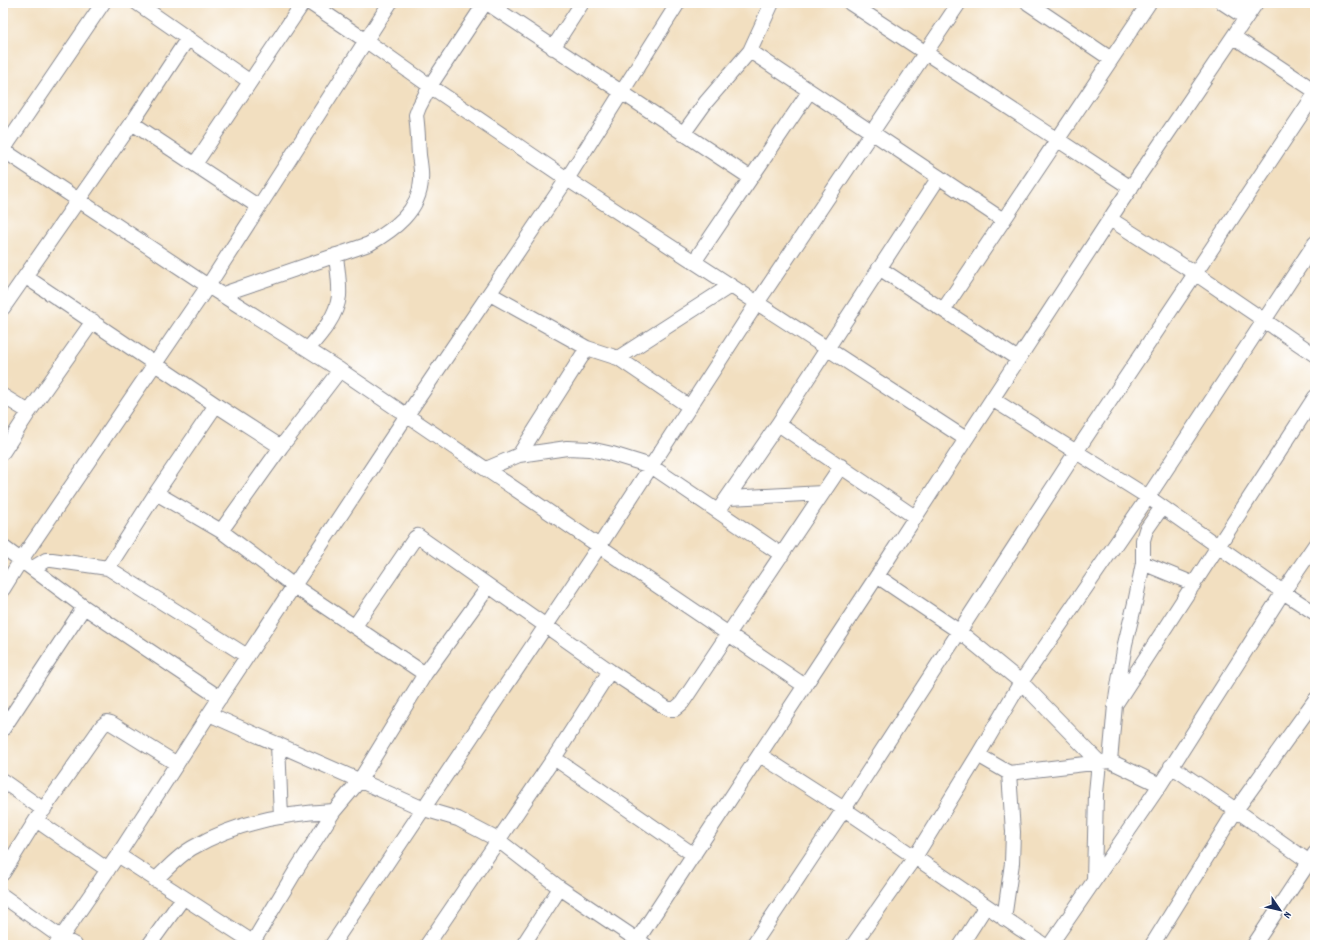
<svg xmlns="http://www.w3.org/2000/svg" width="1318" height="948" font-family="Dekko,sans-serif">
<rect width="100%" height="100%" fill="#fff"/>
<filter id="ink" filterUnits="userSpaceOnUse"><feTurbulence type="fractalNoise" baseFrequency=".025" numOctaves="2"/><feDisplacementMap in="SourceGraphic" scale="8" xChannelSelector="R" yChannelSelector="G"/><feConvolveMatrix kernelMatrix="1 2 1 2 8 2 1 2 1" color-interpolation-filters="sRGB"/></filter>
<filter id="wash" filterUnits="userSpaceOnUse"><feTurbulence type="fractalNoise" baseFrequency=".012" numOctaves="4" result="noise"/><feDisplacementMap in="SourceGraphic" scale="16" xChannelSelector="R" yChannelSelector="G"/><feGaussianBlur stdDeviation="0.9" result="paint"/><feColorMatrix in="noise" values="0 0 0 0 0 0 0 0 0 0 0 0 0 0 0 0 0 1.4 0 .05"/><feComposite in="paint" operator="in"/></filter>
<g filter="url(#wash)">
<rect width="100%" height="100%" fill="#f2dfc0"/>
</g>
<g filter="url(#ink)">
<g fill="none" stroke-linecap="round" stroke-linejoin="round">
<g stroke="#86878f" stroke-width="16">
<path id="minor" d="M137,3l112,78
M310,3l55,37 65,46 137,93 399,260
M487,3l264,175
M850,3l281,185
M1028,3l83,56
M1223,3l23,15
M1234,37l81,54
M553,48l29,-45
M750,51l253,169
M132,123l127,84
M683,134l23,-32 44,-51 22,-48
M3,150l205,136 132,84 465,316
M3,150l100,-147
M195,164l108,-161
M1110,219l86,55 119,81
M694,262l115,-170
M879,268l139,91
M26,277l190,128 65,42
M223,294l146,-50c24,-14 51,-33 52,-64 1,-8 -1,-17 -2,-25 -1,-13 -1,-27 -3,-40l3,-8 11,-21 55,-83
M490,294l97,54 31,10 72,49
M3,308l129,-185 56,-85
M944,309l205,-306
M308,349c13,-15 29,-33 31,-53 1,-14 -2,-28 -3,-41
M618,358l112,-72
M3,396l26,16
M992,399l156,98 135,95 32,21
M778,424l137,93
M3,452l26,-40 64,-91
M519,455l48,-7 23,1 22,5 39,12 131,89
M486,469l33,-14 68,-107
M156,493l65,38 73,55 131,88
M729,498l94,-5
M718,511l60,-87 161,-247
M221,531l60,-84 59,-77
M3,547l81,60 136,91
M1143,563l51,21
M33,568l13,-8h6l56,8 139,88
M108,568l48,-75 60,-88
M877,576l83,56 61,50 78,80 -3,31 -2,88
M3,589l18,-29 187,-274 182,-283
M355,626l60,-88 3,-2 192,135 58,38h7l7,-6 159,-237
M1115,705l200,-308
M209,714l215,95 34,10 40,21 62,48 85,57
M3,729l81,-122
M278,744l3,73
M760,755l84,54 200,136
M978,755l31,18 101,-12 50,24
M554,758l140,97
M1110,761l5,-56 10,-61 10,-41 8,-40v-23l3,-10 16,-23
M1171,766l65,44 79,56
M3,781l41,29
M36,820l72,50
M118,855l139,90
M3,873l33,-53 66,-94 5,-4 4,1 66,41
M155,880c12,-11 23,-24 37,-32 42,-25 94,-35 142,-37
M3,896l59,42 13,7
M1004,919l8,-56 1,-31 -4,-59
M253,942l45,-75 36,-56 26,-31 65,-106 64,-88
M56,945l62,-90 91,-141 198,-299 160,-236 111,-176
M149,945l34,-47
M332,945l268,-400 157,-242 202,-300
M427,945l127,-187 56,-87
M523,945l37,-57
M634,945l243,-369 89,-137 153,-234 137,-202
M753,945l91,-136 232,-357 239,-358
M853,945l62,-88 63,-102 43,-73 127,-185 167,-254
M961,945l25,-39
M1050,945l110,-160 123,-193 32,-47
M1152,945l84,-135 79,-110
M1254,945l61,-92"/>
</g>
<use href="#minor" stroke="#fff" stroke-width="14"/>
</g>
</g>
<rect width="1318" height="948" fill="none" stroke="#fff" stroke-width="16"/>
<g transform="translate(1280 910) rotate(124)" stroke="#ffffff" stroke-width="3" paint-order="stroke">
<path d="M0-3L7 15L0 10L-7 15Z" fill="#1b2f5e"/>
<text y="-6" font-size="11" font-weight="bold" text-anchor="middle" fill="#1b2f5e">N</text>
</g>
</svg>
